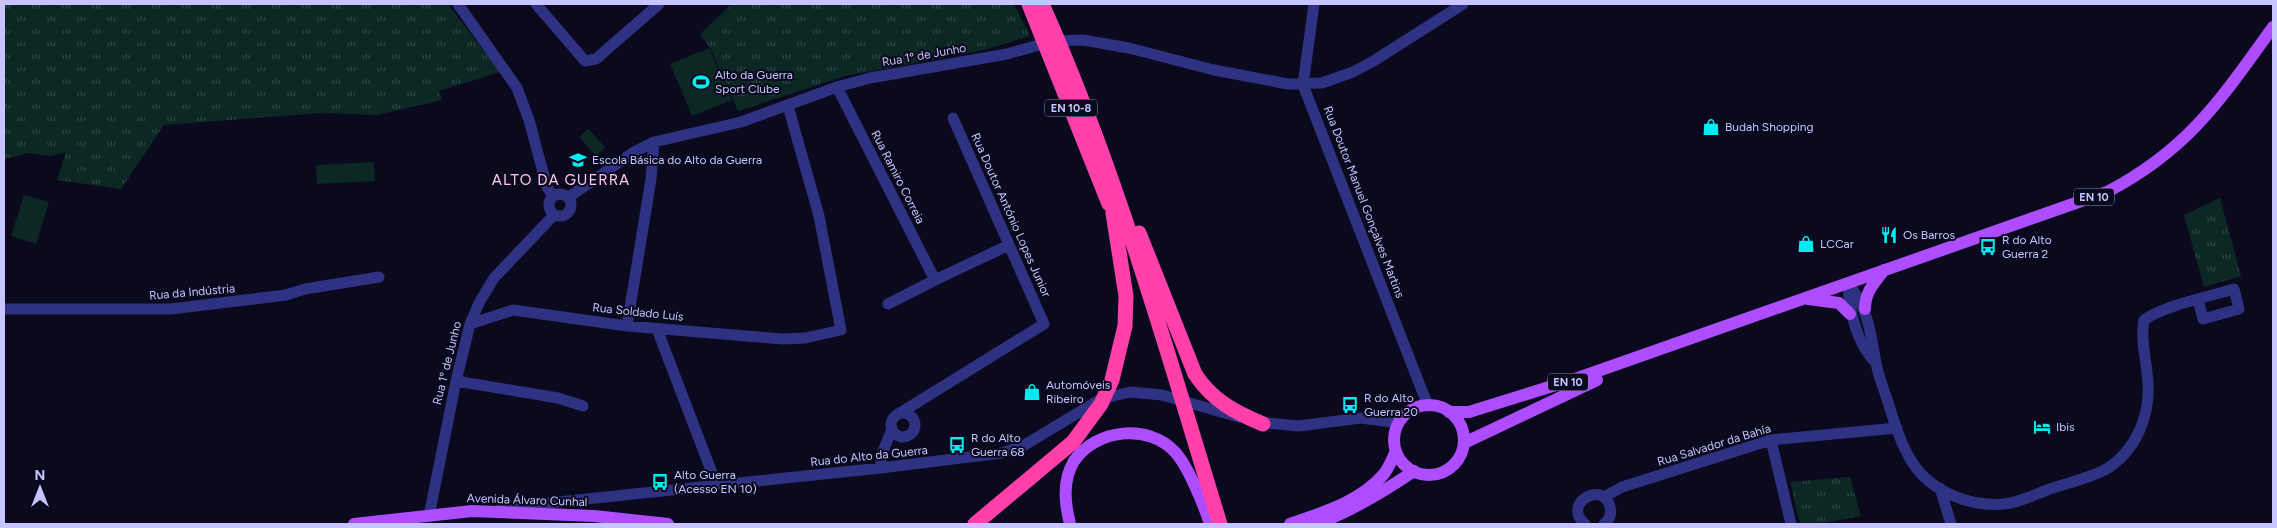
<svg xmlns="http://www.w3.org/2000/svg" width="2277" height="528" font-family="Figtree,sans-serif">
<defs>
<pattern id="grass-tufts" width="24" height="20" patternUnits="userSpaceOnUse" patternTransform="scale(1.25)"><rect width="24" height="20" fill="#0c2824"/><path d="M3 7l-1-3M5 7V3M7 7l1-3M15 17l-1-3M17 17v-4M19 17l1-3" fill="none" stroke="#2e4645"/></pattern>
</defs>
<rect width="100%" height="100%" fill="#0b091d"/>
<path fill="url(#grass-tufts)" d="M4,4h444l52,68 -61,19 3,9 -65,15 -56,-2 -157,12 -43,64 -64,-9 9,-28 -15,4 -22,-3 -25,6z
M732,4h282l16,32 -46,14 -138,26 -108,35 -28,-63 -10,-14z
M2220,198l21,78 -37,11 -20,-72z
M1850,477l11,39 -44,8h-17l-10,-42z"/>
<path fill="#0c2824" d="M709,48l23,52 -40,16 -22,-52z
M588,129l17,18 -9,9 -17,-19z
M374,162l1,19 -58,3 -1,-19z
M24,195l25,7 -13,42 -25,-8z"/>
<g fill="none" stroke-linecap="round" stroke-linejoin="round">
<path stroke="#2f3282" stroke-width="11" d="M458,4l59,84 12,32 18,67 6,9
M536,4l49,57 11,-2 63,-55
M1314,4l-11,81 125,321
M837,87l98,193
M549 205a11 11 0 1 1 22 0a11 11 0 1 1-22 0Z
M569,197l65,-45 20,-10 87,-20 96,-35 33,-9 137,-24 46,-13 30,-1 46,8 85,22 74,14 34,-1 31,-11 19,-10 91,-58
M1848,283c21,28 22,47 28,80 2,12 7,24 11,36 7,22 13,44 25,63 19,30 58,45 92,42 14,-1 30,-9 43,-14 17,-6 47,-13 61,-22 28,-18 42,-52 40,-85 -1,-21 -8,-42 -4,-63 22,-15 64,-23 90,-31l5,20 -36,10 -5,-19
M1848,283c1,27 8,58 26,78
M888,304l47,-24 74,-35
M4,309h167l115,-14 19,-6 74,-12
M470,324l43,-14 114,16 155,13 23,-1 36,-8 -22,-114 -31,-110
M627,326l24,-147 3,-37
M657,329l60,157
M456,381l102,17 25,8
M900,413l144,-89 -91,-206
M891 425a12 12 0 1 1 24 0a12 12 0 1 1-24 0Z
M1257,422l42,4 62,-8 38,5
M1771,440l20,84
M881,468v-12l11,-27
M1940,488l11,36
M1604,497l18,-10 149,-47 126,-12
M501,508l380,-40 121,-15 21,-7 78,-47 29,-7 32,3 77,22
M429,516l27,-135 14,-57 10,-23 14,-23 60,-63
M1585,524c-24,-20 18,-45 25,-17 2,7 -1,13 -6,17"/>
<path stroke="#ae4cff" stroke-width="12" d="M1808,299l31,4 11,11
M1865,309c0,-17 9,-26 19,-39
M1394 440a35 35 0 1 1 70 0a35 35 0 1 1-70 0Z
M1449,412h20l106,-33 532,-187c82,-43 114,-93 166,-165
M1464,443l133,-63
M354,524l118,-13 122,5 74,8
M1070,524c-5,-20 -8,-43 4,-63 22,-32 74,-38 101,-9 13,14 29,53 35,72
M1290,524c31,-11 70,-22 93,-49 6,-7 9,-16 13,-24
M1317,524c35,-13 66,-32 97,-53"/>
<path stroke="#ff40ab" stroke-width="15" d="M1029,4l80,200
M1042,4c75,167 124,345 178,520
M1139,233l56,141c17,26 39,38 68,50
M975,524l98,-82 28,-38 11,-24 13,-54 1,-30 -13,-83"/>
</g>
<defs>
<g id="stadium-bare" transform="scale(1.35)"><path d="M0-5a6.5 5 0 1 0 0 10a6.5 5 0 1 0 0-10ZM-3.5-1.8h7v3.6h-7Z" fill="#00ecf0" stroke="#0b091d" stroke-width="2.5" paint-order="stroke"/></g>
<g id="shop-bare" transform="scale(1.35)"><path d="M-5-2.5h2.3a2.7 3.5 0 0 1 5.4 0H5L5.5 6h-11ZM-1.5-2.5h3a1.5 2.3 0 0 0-3 0Z" fill="#00ecf0" stroke="#0b091d" stroke-width="2.5" paint-order="stroke"/></g>
<g id="school-bare" transform="scale(1.35)"><path d="M0-5L7-2L0 1L-7-2ZM-4 1L0 2.5L4 1V4Q0 6-4 4Z" fill="#00ecf0" stroke="#0b091d" stroke-width="2.5" paint-order="stroke"/></g>
<g id="restaurant-bare" transform="scale(1.35)"><path d="M-5-6h1v4h1v-4h1v4h1v-4h1v5L-1.5 .5V6h-2V.5L-5-1ZM5-6V6H3V1.5H1.5Q1.5-4 5-6Z" fill="#00ecf0" stroke="#0b091d" stroke-width="2.5" paint-order="stroke"/></g>
<g id="bus-bare" transform="scale(1.35)"><path d="M-5-6H5V4H4V6H2V4H-2V6H-4V4H-5ZM-3.5-4V0h7V-4ZM-3.5 1.2v1.5H-2V1.2ZM2 1.2v1.5H3.5V1.2Z" fill="#00ecf0" stroke="#0b091d" stroke-width="2.5" paint-order="stroke"/></g>
<g id="hotel-bare" transform="scale(1.35)"><path d="M-6-4.5h1.5V1H6V5H4.5V3h-9V5H-6ZM-4 0a1.8 1.8 0 1 1 3.6 0ZM.5 0V-2.5h3Q6-2.5 6 0Z" fill="#00ecf0" stroke="#0b091d" stroke-width="2.5" paint-order="stroke"/></g>
</defs>
<g fill-rule="evenodd">
<use href="#stadium-bare" x="701" y="82"/>
<use href="#shop-bare" x="1711" y="127"/>
<use href="#school-bare" x="578" y="160"/>
<use href="#restaurant-bare" x="1889" y="235"/>
<use href="#shop-bare" x="1806" y="244"/>
<use href="#bus-bare" x="1988" y="247"/>
<use href="#shop-bare" x="1032" y="392"/>
<use href="#bus-bare" x="1350" y="405"/>
<use href="#hotel-bare" x="2042" y="427"/>
<use href="#bus-bare" x="957" y="445"/>
<use href="#bus-bare" x="660" y="482"/>
</g>
<g text-anchor="middle" stroke-width="4" stroke-linejoin="round" paint-order="stroke">
<g fill="#0b091d" stroke="#8f8dbb" stroke-width="1">
<rect x="1045" y="99.5" width="52" height="17" rx="4"/>
<rect x="2074" y="188.5" width="40" height="17" rx="4"/>
<rect x="1548" y="373.5" width="40" height="17" rx="4"/>
</g>
<g font-size="11" font-weight="bold" fill="#c7c5ff">
<text x="1071" y="112">EN 10-8</text>
<text x="2094" y="201">EN 10</text>
<text x="1568" y="386">EN 10</text>
</g>
<g font-size="12" fill="#c7c5ff" stroke="#0b091d">
<text transform="translate(924 55) rotate(-10)" y="4">Rua 1º de Junho</text>
<text transform="translate(898 177) rotate(63)" y="4">Rua Ramiro Correia</text>
<text transform="translate(1364 202) rotate(69)" y="4">Rua Doutor Manuel Gonçalves Martins</text>
<text transform="translate(1011 215) rotate(66)" y="4">Rua Doutor António Lopes Junior</text>
<text transform="translate(192 292) rotate(-5)" y="4">Rua da Indústria</text>
<text transform="translate(638 312) rotate(6)" y="4">Rua Soldado Luís</text>
<text transform="translate(447 363) rotate(-76)" y="4">Rua 1º de Junho</text>
<text transform="translate(1714 445) rotate(-17)" y="4">Rua Salvador da Bahía</text>
<text transform="translate(869 456) rotate(-6)" y="4">Rua do Alto da Guerra</text>
<text transform="translate(527 500) rotate(2)" y="4">Avenida Álvaro Cunhal</text>
</g>
<g font-size="12" fill="#c7c5ff" stroke="#0b091d" text-anchor="start">
<text x="715" y="79">Alto da Guerra<tspan x="715" dy="14">Sport Clube</tspan></text>
<text x="1725" y="131">Budah Shopping</text>
<text x="592" y="164">Escola Básica do Alto da Guerra</text>
<text x="1903" y="239">Os Barros</text>
<text x="2002" y="244">R do Alto<tspan x="2002" dy="14">Guerra 2</tspan></text>
<text x="1820" y="248">LCCar</text>
<text x="1046" y="389">Automóveis<tspan x="1046" dy="14">Ribeiro</tspan></text>
<text x="1364" y="402">R do Alto<tspan x="1364" dy="14">Guerra 20</tspan></text>
<text x="2056" y="431">Ibis</text>
<text x="971" y="442">R do Alto<tspan x="971" dy="14">Guerra 68</tspan></text>
<text x="674" y="479">Alto Guerra<tspan x="674" dy="14">(Acesso EN 10)</tspan></text>
</g>
<g font-size="15" letter-spacing="1" fill="#ffc7ef" stroke="#0b091d">
<text x="561" y="185">ALTO DA GUERRA</text>
</g>
</g>
<rect width="2277" height="528" fill="none" stroke="#c7c5ff" stroke-width="10"/>
<g transform="translate(40 488)" stroke="#0b091d" stroke-width="4" paint-order="stroke">
<path d="M0-4L9 19L0 12L-9 19Z" fill="#c7c5ff"/>
<text y="-8" font-size="14" font-weight="bold" text-anchor="middle" fill="#c7c5ff">N</text>
</g>
</svg>
